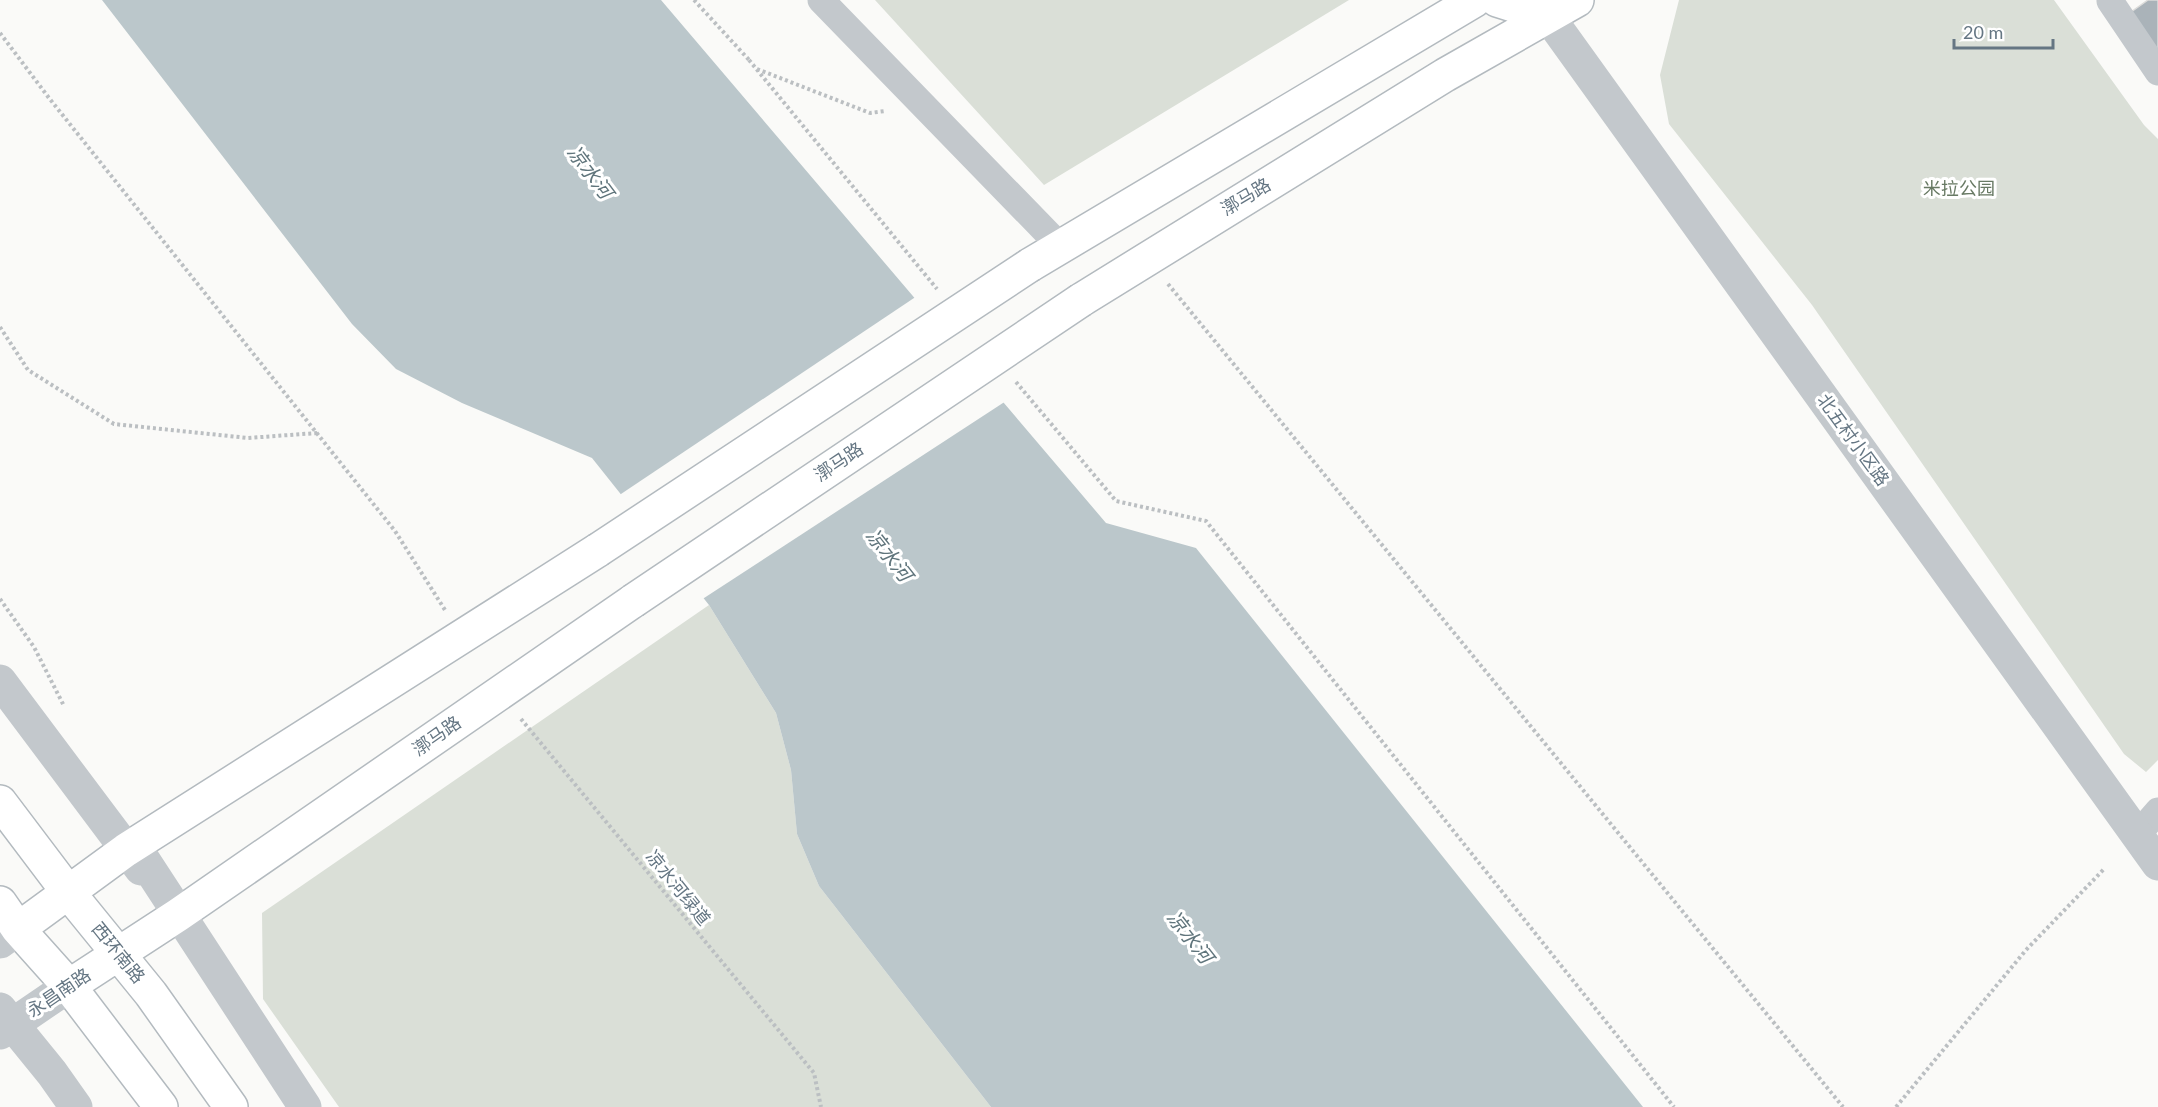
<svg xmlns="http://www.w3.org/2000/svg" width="2158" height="1107" font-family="Lato,'Noto Sans SC',sans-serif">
<rect width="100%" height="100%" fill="#fafaf8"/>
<path fill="#dadfd7" d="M875,0h474l-305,185z
M1679,0h375l90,125 14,14v621l-12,12 -22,-18 -312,-449 -143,-181 -9,-49z
M709,605l67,108 15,57 6,64 22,52 172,221h-652l-76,-108 -1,-86z"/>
<path fill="#bbc7cb" d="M102,0h559l445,523 90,25 447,559h-652l-172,-221 -22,-52 -6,-64 -15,-57 -67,-108 -117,-147 -130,-55 -66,-34 -44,-45z"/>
<path fill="#fafaf8" d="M917,296l89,105 -305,199 -83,-104z"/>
<path fill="#aab3b9" stroke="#dcdcda" stroke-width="1.5" d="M2148,0h10v66l-34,-49z"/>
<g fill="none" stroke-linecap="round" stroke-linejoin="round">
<g stroke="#b3babf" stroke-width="36">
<path id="secondary" d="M1497,0l51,16
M1030,265l445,-265
M1081,300l364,-225 132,-75
M0,802l68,90 83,102 80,113
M0,903l18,26 51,57 92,121
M18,929l108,-79 472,-300
M69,986l109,-71 455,-314"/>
</g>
<path stroke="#bbbfc2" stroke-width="4" stroke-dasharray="3 3" stroke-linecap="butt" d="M694,0l56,61
M0,33l49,65 346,433 50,79
M749,60l188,229
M757,69l113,44 15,-2
M1168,284l675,823
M0,327l28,43 86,54 134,14 69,-5
M1016,382l100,119 90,20 468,586
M0,599l34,48 30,59
M521,719l293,354 7,34
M1896,1107l130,-157 79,-82"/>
<path stroke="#c3c8cc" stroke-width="27" d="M821,0l239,246
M2112,0l-2,1 48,71
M2138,834l20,-23"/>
<path stroke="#c3c8cc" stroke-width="33" d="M1548,16l610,848
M0,681l141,188
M134,845l171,262
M0,942l18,-13
M0,1009l52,64 24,34
M0,1033l69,-47"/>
<use href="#secondary" stroke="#fff" stroke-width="33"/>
<g stroke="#b3babf" stroke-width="36" stroke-linecap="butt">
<path id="secondary-bridge" d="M598,550l432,-285
M633,601l448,-301"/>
</g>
<use href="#secondary-bridge" stroke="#fff" stroke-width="33"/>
</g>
<g text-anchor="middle" stroke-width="6" stroke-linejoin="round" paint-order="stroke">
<g font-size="18" fill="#687a64" stroke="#fff">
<text x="1959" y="195">米拉公园</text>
</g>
<g font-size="18" fill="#657683" stroke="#fff">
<text transform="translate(1246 197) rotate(-31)" y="6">漷马路</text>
<text transform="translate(1853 440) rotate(54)" y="6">北五村小区路</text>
<text transform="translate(839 462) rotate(-34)" y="6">漷马路</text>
<text transform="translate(437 736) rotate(-35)" y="6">漷马路</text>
<text transform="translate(678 888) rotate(51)" y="6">凉水河绿道</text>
<text transform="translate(118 953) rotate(51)" y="6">西环南路</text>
<text transform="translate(59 993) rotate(-34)" y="6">永昌南路</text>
</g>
<g font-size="20" font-style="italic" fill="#60757c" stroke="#fff">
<text transform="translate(590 172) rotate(53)" y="7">凉水河</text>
<text transform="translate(889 555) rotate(52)" y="7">凉水河</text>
<text transform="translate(1190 937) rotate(52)" y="7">凉水河</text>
</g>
</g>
<path d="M1954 39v9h99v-9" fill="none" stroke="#657683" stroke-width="3"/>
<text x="1963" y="39" font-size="18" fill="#657683" stroke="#ffffff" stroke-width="4.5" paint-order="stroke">20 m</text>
</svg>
